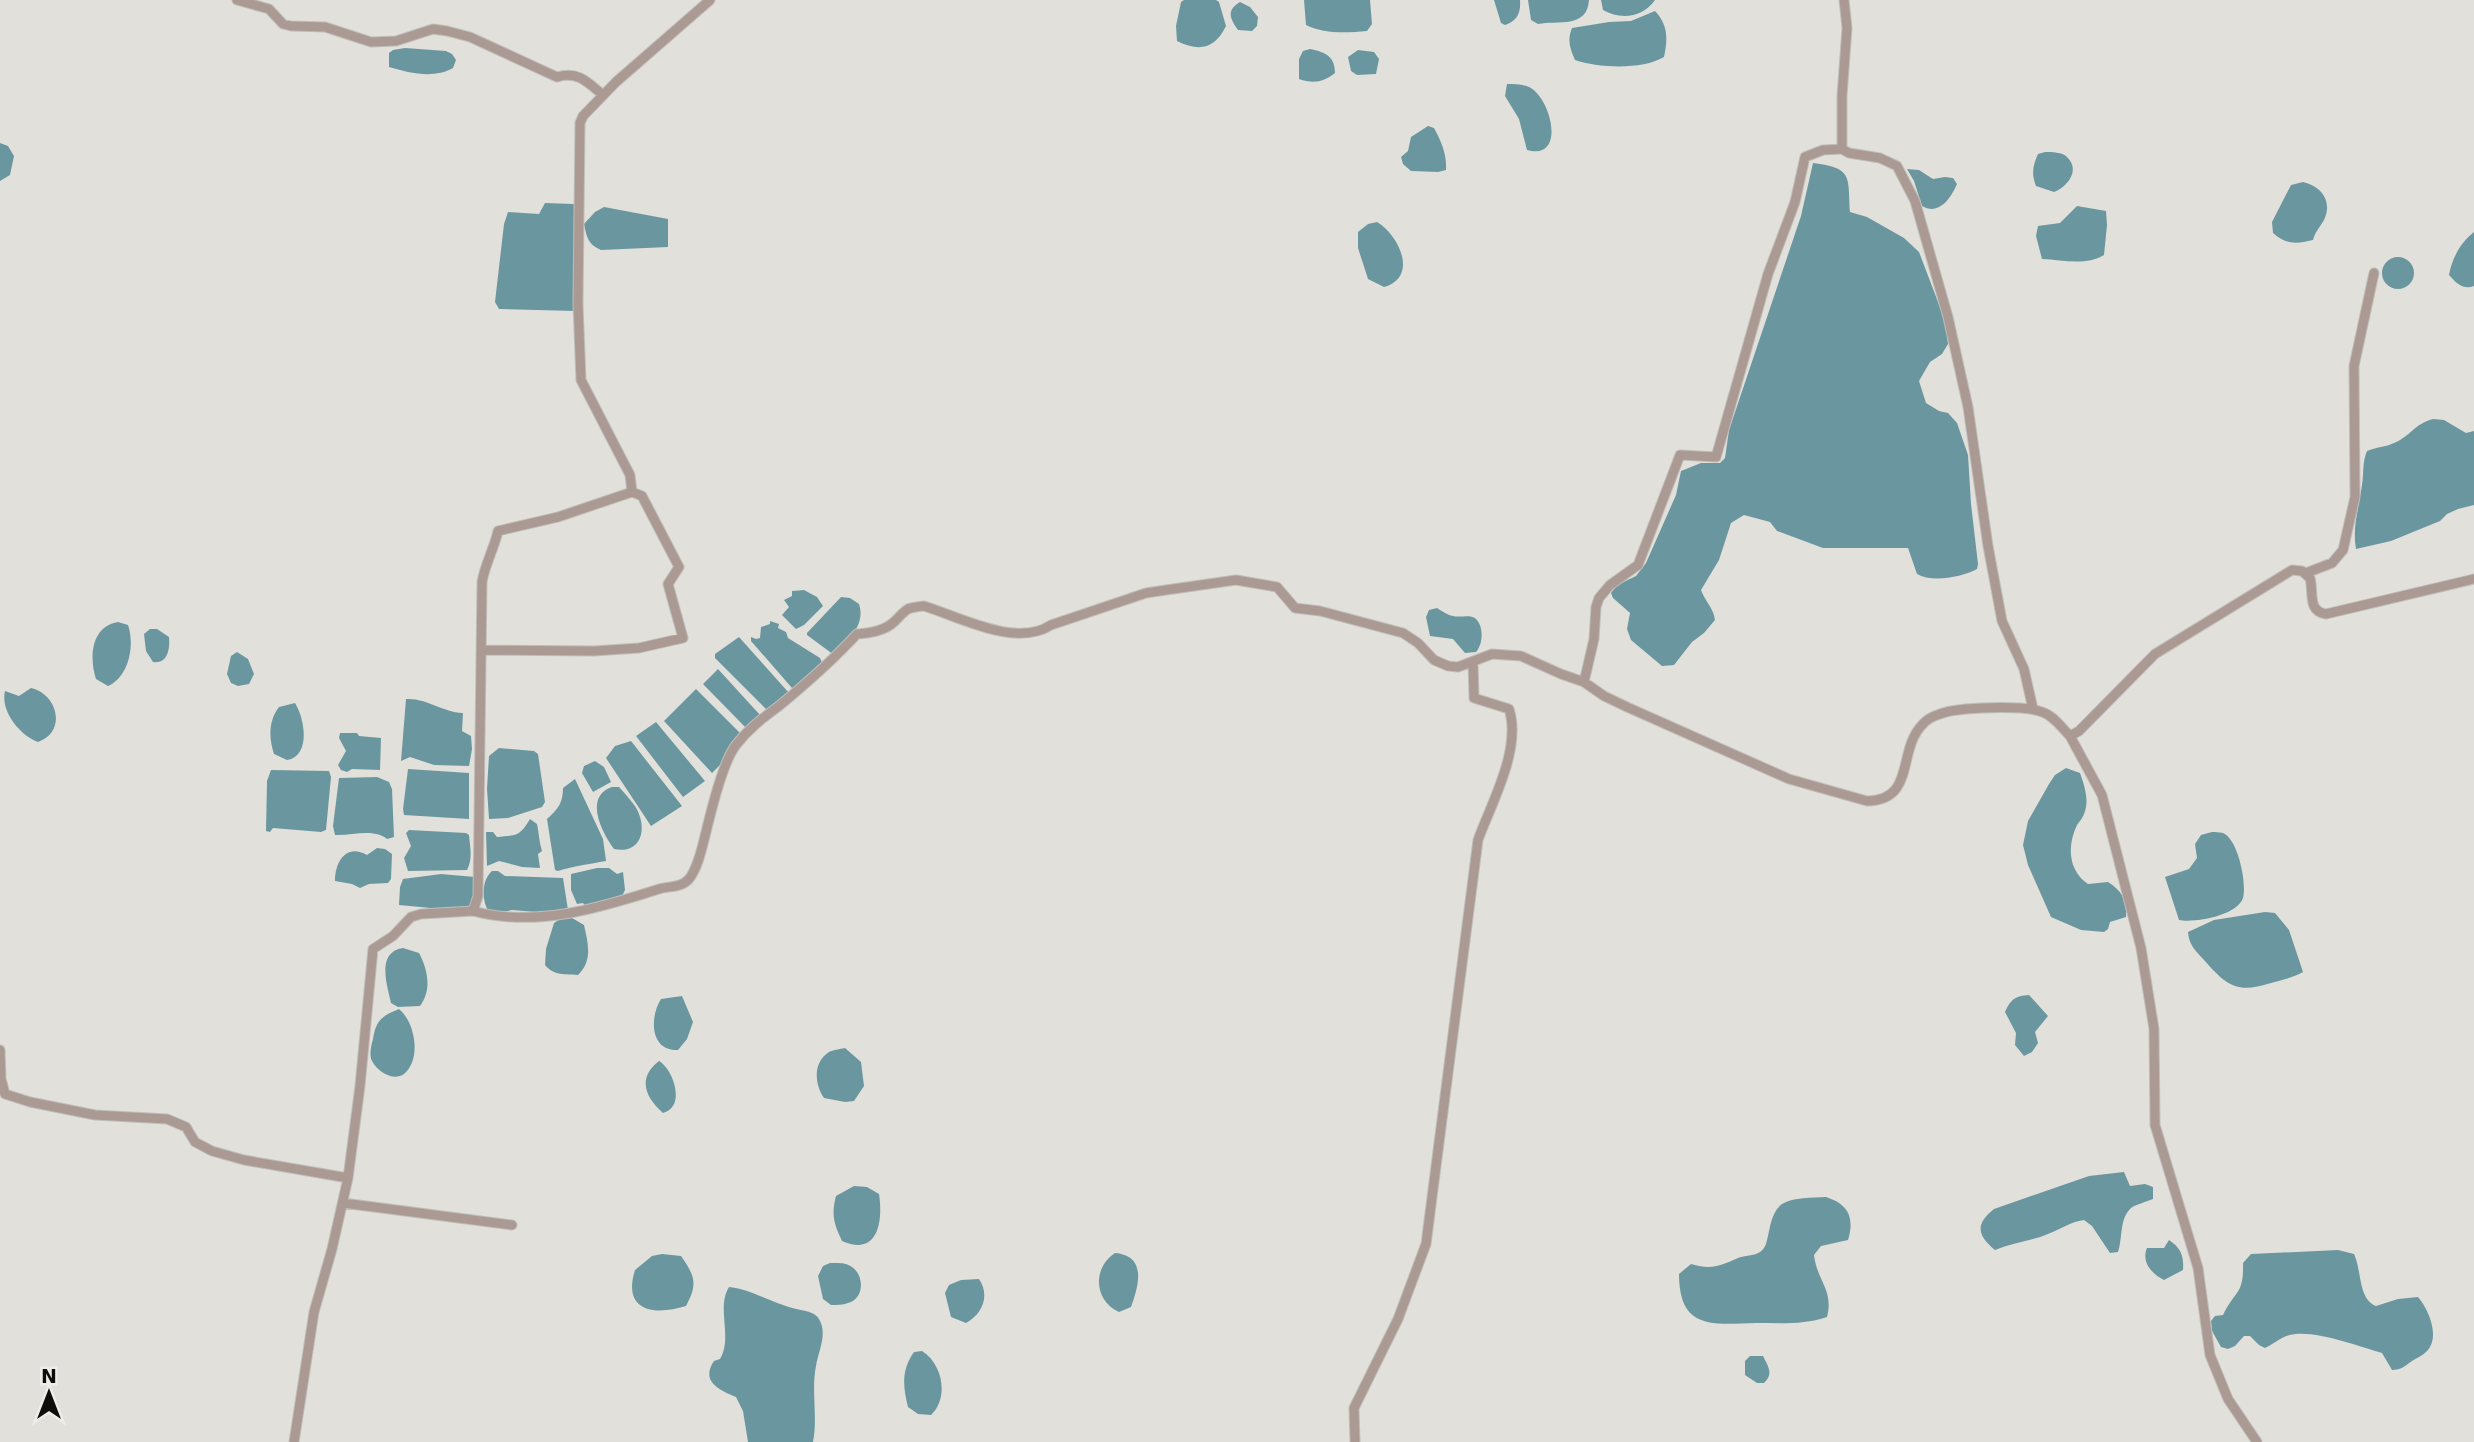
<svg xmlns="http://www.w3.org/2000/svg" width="2474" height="1442" font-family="'DejaVu Sans',sans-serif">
<rect width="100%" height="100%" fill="#e2e0db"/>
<path fill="#6a979f" d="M1184,0h32l3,2 7,24c-11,23 -27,26 -49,15l-1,-15 5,-24z
M1304,0h66l2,24 -5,7c-21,2 -43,3 -61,-6z
M1494,0h26c1,13 -3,21 -15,25l-4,-2z
M1528,0h61c-2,29 -31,20 -51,24l-7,-4z
M1601,0h54c-12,18 -35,20 -52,10z
M1240,2l10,5 8,10 -1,9 -5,5 -14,-1c-8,-11 -12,-20 2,-28z
M1655,11c13,14 13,27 9,46 -22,13 -65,11 -89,3 -5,-11 -8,-20 -3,-32l37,-6 22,-1z
M405,48l41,3 6,3 4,6 -3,8c-19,11 -44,5 -64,-1v-14l4,-3z
M1310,49c15,3 25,7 25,24 -11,9 -22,11 -36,6v-20l4,-8z
M1358,50l16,2 5,7 -3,15 -19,1 -6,-4 -3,-14z
M1507,84c8,0 15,0 22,3 22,10 38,74 -2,63l-8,-31 -14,-23z
M1428,126l6,2c7,13 13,26 12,42l-8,2 -27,-1 -8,-7 -2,-7 7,-6 3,-14z
M0,143l8,3 6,10 -4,19 -10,6z
M2045,152c7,0 17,0 22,5 14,13 0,30 -13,35l-18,-6c-5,-12 -3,-21 2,-32z
M1813,163c40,5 35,13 37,49l17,5 37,21 15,14 27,71 2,21 -6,10 -12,8 -11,19 7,22 13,8 9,2 9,10 11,32 3,49 7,60 -1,5c-15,8 -45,14 -60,5l-9,-26h-85l-46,-17 -7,-9 -26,-7 -13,8 -12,37 -18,30c4,11 13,19 14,30l-11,13 -12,9 -18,23 -12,1 -31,-26 -4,-11 3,-16 -17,-15 -2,-5 6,-8 19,-9 10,-13 30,-68 5,-24 20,-8h19l5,-5 4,-28 72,-214z
M1907,169l12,1 14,9 12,-2 8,1 4,6c-6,14 -18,32 -35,22l-8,-25z
M2303,182c18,4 30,19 21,38 -4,7 -9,12 -11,20 -17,4 -26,5 -40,-7l-1,-11 19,-37z
M545,203l28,1 5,3 -3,104 -76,-2 -4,-7 9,-78 4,-12 31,2z
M2077,206l29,5 1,14 -3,30c-18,11 -41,5 -62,4l-6,-23 2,-10 22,-3z
M604,207l64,12v28l-67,3c-13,-6 -14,-12 -17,-26l11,-12z
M1377,222c22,13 42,55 7,65l-16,-8 -10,-31v-16l10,-8z
M2474,232v54c-11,4 -18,-3 -25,-11 3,-17 12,-33 25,-43z
M2382 273a16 16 0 1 1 32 0a16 16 0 1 1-32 0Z
M2433,419l11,1 22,13 8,-2v74l-16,4 -11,5 -7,7 -49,20 -35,8c-4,-21 3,-43 6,-64 2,-12 0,-22 5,-34 9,-4 19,-4 27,-8 17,-7 20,-19 39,-24z
M804,590l13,7 6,9 -19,19 -8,4 -14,-14 7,-8 -5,-7 8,-4v-5z
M841,597l9,1 9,6c7,21 -11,37 -25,51l-27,-20v-2z
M1437,608c5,3 10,7 16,8 7,2 17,-2 23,3 8,8 7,25 0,33l-11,1 -12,-14 -23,-3 -4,-19 3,-7z
M770,621l9,3 -1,4 8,4 2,6 32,20 3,7 -28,22 -3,1 -41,-47v-4l5,2 4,-1 1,-11 9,-3z
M118,622l10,3c7,20 1,52 -20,61l-12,-7c-7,-21 -5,-53 22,-57z
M150,629h7l12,8c1,12 -1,27 -16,25l-7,-11 -2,-17z
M739,637l50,56 -19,16 -3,1 -52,-52v-4z
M237,652l11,7 6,15 -5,10 -11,2 -7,-3 -4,-9 4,-18z
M718,669l42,46 -14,13 -43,-44z
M31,688c27,6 36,44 7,54 -17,-6 -38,-30 -33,-51l14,5z
M696,689l46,46 -19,27 -11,11 -48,-52z
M406,699c21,-1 36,13 57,14l-1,18 9,5 1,13 -3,17 -35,-1 -24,-8 -9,4z
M295,703c10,16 16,53 -8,57l-13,-6c-5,-15 -6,-33 5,-47z
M656,722l49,59 -22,16 -47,-61z
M340,733h17l2,3 22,2 -1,32 -28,-1 -5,3 -6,-2 -3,-5 8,-14 -7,-13z
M631,741l51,65 -31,20 -45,-68 9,-12z
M499,748l35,3 4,3 7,48 -3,5 -34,11 -19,1 -2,-30 2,-33z
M595,761l9,6 7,15 -18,10 -11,-19 2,-7z
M2066,768l14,5c4,11 9,26 5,38 -1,5 -5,10 -8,14 -10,21 -9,45 11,59l20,-2c14,9 19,18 18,35l-16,5 -2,7 -4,3 -23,-2 -30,-13 -23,-52 -5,-20 5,-24 21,-37 6,-9z
M408,769l61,4v46l-65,-4 -1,-6z
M271,770l58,1 2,6 -5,53 -5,2 -48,-4 -3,4 -4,-1 1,-50z
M377,777l12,5 3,7 2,48 -7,2c-14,-11 -35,-3 -52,-4l-2,-9 6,-48z
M575,779l28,60 3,22c-17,3 -32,5 -48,10l-3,-1 -8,-51c11,-10 16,-16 16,-31z
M612,787h7c7,8 17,18 20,27 8,21 -2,40 -25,35 -13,-17 -30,-53 -2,-62z
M530,819l7,5c2,9 2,18 5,27l-4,3 2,14 -18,-1 -23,-6 -12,5 -1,-34h7l4,5c20,-2 22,0 33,-18z
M409,830l57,3 3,2c1,12 4,24 -2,35l-59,1 -4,-13 7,-12 -5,-13z
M2212,832c3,0 7,0 11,1 15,6 24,50 20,65 -6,18 -49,25 -64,22l-14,-43 24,-8 8,-11 -2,-14 6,-9z
M377,848l8,1 7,5 -1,25 -3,4 -19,1 -9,4 -8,-4 -17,-3c0,-19 11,-38 32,-26z
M597,868h12l8,6 6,-2 2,18 -5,10 -35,6 -2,-3 -6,1 -6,-14v-16z
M492,871h6l7,5 58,2 5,32 -20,3 -36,-3 -21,4c-10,-10 -10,-34 1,-43z
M441,874l34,3 2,8 -5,21 -20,4 -53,-5 1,-18 3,-8z
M2265,912l10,1 14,17 14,42c-11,6 -21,8 -32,11 -34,11 -44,3 -67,-23 -9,-10 -15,-15 -16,-28l26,-12z
M572,918l12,7c4,18 9,36 -6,50 -13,-1 -24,1 -33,-10l1,-16 8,-26 6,-4z
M403,948l16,5c9,17 13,37 1,53l-22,1 -7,-4c-4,-18 -15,-51 12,-55z
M2029,995l19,21 -13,16 3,11 -6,9 -8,4 -9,-11 1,-12 -11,-21c6,-13 10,-16 24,-17z
M682,996l11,26 -6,17 -9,11c-29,1 -28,-34 -17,-51z
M399,1009c16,13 23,50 5,65 -11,8 -27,-3 -32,-13 -3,-6 -1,-15 1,-22 3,-19 9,-23 26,-30z
M845,1048l16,14 3,24 -10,15 -9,1 -21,-4c-9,-13 -12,-35 5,-46 4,-2 11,-3 16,-4z
M659,1061c15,9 27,46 4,52 -18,-16 -26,-35 -4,-52z
M2124,1172l6,14 15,-2 8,3v12c-7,3 -16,5 -22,9 -12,11 -8,30 -13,44l-8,1 -18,-27 -8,-6c-14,2 -23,9 -36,14 -17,7 -36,9 -53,16 -18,-15 -20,-26 -1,-41l95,-33z
M854,1186l13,1 12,7c4,26 0,63 -37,47 -8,-17 -11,-26 -6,-45z
M1826,1197c22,7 29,20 22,43l-27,6 -7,9c3,26 20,35 13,62 -23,8 -47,6 -71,6 -42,1 -77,8 -77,-49l12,-10c21,6 28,2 47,-6 12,-4 23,-1 28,-14 4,-13 4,-31 16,-40 11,-7 31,-6 44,-7z
M2169,1240c12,8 15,16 14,30l-19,10c-12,-6 -23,-18 -17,-32h17z
M2338,1250l16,4c8,17 4,45 22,52l22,-7 20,-2c11,13 23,41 8,55 -4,4 -10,6 -14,9 -7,5 -11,9 -20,9l-10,-17c-24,-7 -69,-24 -92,-18 -9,2 -16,9 -25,13l-6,-3 -9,-9h-6l-9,10 -7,3 -7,-2 -9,-16 -1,-10 4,-5 8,-1c12,-25 21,-20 20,-52l8,-9z
M1115,1253c32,3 24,32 16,54l-12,5c-25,-11 -27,-44 -4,-59z
M662,1254l19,2c14,20 17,28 5,50 -32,10 -64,5 -51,-36l17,-14z
M830,1263c7,0 16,-1 22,4 13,9 12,32 -4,36 -5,2 -12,2 -17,2l-8,-6 -5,-23 5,-10z
M979,1279c11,16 4,35 -13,44l-15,-6 -6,-24 4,-8 12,-5z
M729,1287c20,1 48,19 72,23 6,1 15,3 18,9 9,15 -1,33 -3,47 -5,25 2,51 -3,76h-65l-5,-31 -7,-14c-16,-7 -36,-15 -22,-36l6,-2c13,-22 -4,-51 9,-72z
M922,1351c21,13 27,47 9,64l-13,-1 -10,-7c-5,-20 -7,-37 6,-55z
M1750,1356h13c5,10 11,18 1,27h-7l-12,-8v-14z"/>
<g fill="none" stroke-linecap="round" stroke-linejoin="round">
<g stroke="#c0beba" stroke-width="11">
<path id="street" d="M237,0l32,9 14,15 8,2 34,1 46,15 25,-1 37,-12 14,2 23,6 87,40c22,-6 30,5 46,18
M1842,149v-53l5,-68 -3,-28
M2306,573l26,-10 11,-13 12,-53 -1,-131 20,-93
M482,650l112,1 45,-3 44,-10 -15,-54 11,-17 -37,-71 -10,-4
M1584,682l10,-43 2,-32 3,-9 11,-13 28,-20 42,-110 36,2 52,-183 27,-72 10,-45 18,-7 19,-1 7,4 31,5 17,8 18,35 33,116 20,90 20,139 14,75 22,48 9,40
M2070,736l32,59 39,153 13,81 1,96 43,143 12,87 18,44 29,43
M473,911c62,17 127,-3 186,-22 10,-3 22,-1 30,-10 8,-10 12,-27 15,-39 6,-24 18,-77 32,-95 13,-17 27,-27 43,-39 28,-23 54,-46 78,-72 13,-1 28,-3 38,-13 13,-13 10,-13 29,-15 36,11 92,42 127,19l95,-32 20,-3 70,-10 41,7 18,21 25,3 83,22 15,10 16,17 14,6 10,1 34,-13 29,2 40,18 23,8 20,14 23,11 162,72 78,22c49,-1 30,-50 55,-76 4,-5 11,-9 18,-11 17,-7 85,-9 102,-2 11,3 20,16 28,24l9,-5 76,-77 137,-84 10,1 8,7c4,15 -3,33 16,36l148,-35
M0,1050l1,29 4,15 25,8 65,13 72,4 19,8 9,15 17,9 32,9 104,18
M343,1203l169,22
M294,1442l20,-130 18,-63 16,-71 12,-92 13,-137 20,-13 18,-19 10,-3 52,-3 5,-15 4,-314c3,-18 12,-33 16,-51l60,-14 74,-25 -2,-17 -49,-95 -3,-76 2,-181 3,-7 33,-34 94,-82
M1355,1442l-1,-34 44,-89 28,-75 52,-404c13,-36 44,-91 31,-131l-35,-11 -1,-37"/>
</g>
<use href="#street" stroke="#ab9994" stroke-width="9"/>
</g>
<g transform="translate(49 1393)" stroke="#efede8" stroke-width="5" paint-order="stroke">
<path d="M0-5L12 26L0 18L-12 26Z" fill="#0e0d0c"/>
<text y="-10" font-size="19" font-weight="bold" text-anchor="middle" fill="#0e0d0c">N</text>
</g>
</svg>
